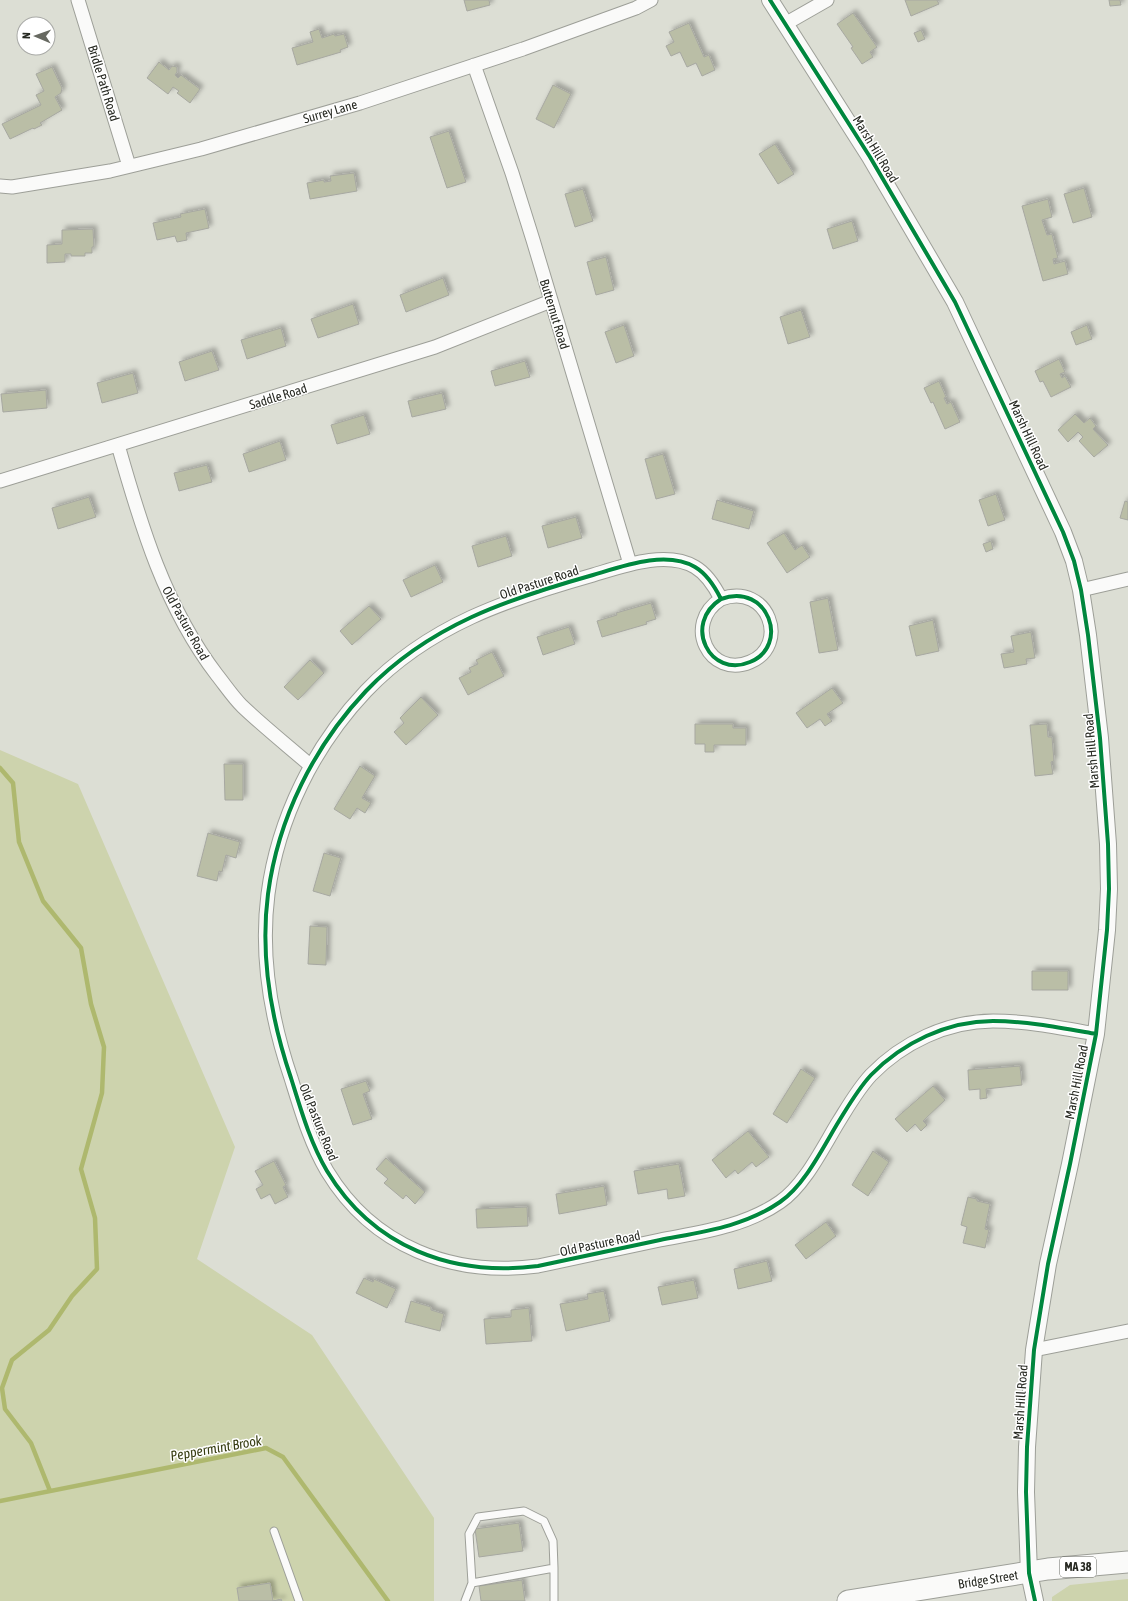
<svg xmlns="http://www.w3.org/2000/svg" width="1128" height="1601" font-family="'Asap Condensed',sans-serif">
<defs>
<filter id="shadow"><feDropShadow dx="3.5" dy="-3.5" stdDeviation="2" flood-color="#0004"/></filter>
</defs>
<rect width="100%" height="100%" fill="#dcded4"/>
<path fill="#cdd3ad" d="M0,750l78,34 157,363 -38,112 115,76 122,183v83h-434z
M1128,1579v22h-76v-4l18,-12z"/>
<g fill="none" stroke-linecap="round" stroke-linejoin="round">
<path stroke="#aeb86e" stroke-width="4.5" d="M0,768l13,15 6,59 24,59 38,47 10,56 13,43 -2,46 -21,76 14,49 2,51 -25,27 -23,34 -37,30 -10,28 3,21 26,34 19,48
M0,1501l266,-53 17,9 105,144"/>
</g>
<path fill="#babea6" stroke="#a7a8a1" filter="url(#shadow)" d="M464,0h25l1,5 -23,6z
M905,0h32l2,4 -28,12z
M1109,0h11l1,5 -11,1z
M853,13l24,34 -7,5 3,5 -11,7 -11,-16 2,-1 -16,-23z
M689,23l15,34 5,-2 6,15 -13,6 -6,-13 -9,4 -7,-15 -9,4 -5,-10 8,-4 -5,-10z
M319,29l3,9 12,-4 1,2 9,-2 4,13 -8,3 1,2 -44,13 -5,-17 21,-6 -3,-10z
M921,30l4,9 -7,3 -4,-9z
M159,62l10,8 3,-4 5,1v5l-2,3 3,3 3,-3 19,14 -10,14 -13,-10 2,-2 -6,-4 -5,7 -21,-16z
M52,67l10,21 -1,5 -6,4 7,13 -22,13 2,2 -8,4 -1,-1 -23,11 -8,-15 39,-19 -5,-10 8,-4 -8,-17z
M553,85l18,9 -17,34 -18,-9z
M449,131l17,51 -19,6 -17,-51z
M775,144l19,30 -16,10 -19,-30z
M354,173l3,18 -47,8 -3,-16 17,-3v2l7,-1 -1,-5z
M1084,188l8,29 -19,6 -9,-29z
M583,189l10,32 -18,6 -10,-33z
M1048,199l4,18 -10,3 5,15 5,-1 6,24 -5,1 1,5 11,-3 3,13 -25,7 -21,-75z
M205,209l4,19 -23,5 1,7 -10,2 -2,-6 -18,4 -4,-17 28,-6 -1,-3z
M852,221l6,20 -25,8 -6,-20z
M93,229l1,18h-2v6h-7v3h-14v-2h-6v8l-18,1v-18l15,-1v-14z
M606,257l8,33 -18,5 -9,-33z
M443,278l6,17 -43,17 -6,-17z
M353,304l6,20 -41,14 -7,-19z
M801,310l9,27 -22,7 -8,-27z
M624,325l10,31 -18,7 -11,-31z
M1087,325l5,14 -16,6 -5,-13z
M281,328l5,18 -39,13 -6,-19z
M212,351l7,19 -34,11 -6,-19z
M1059,359l6,13 -5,2 2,4 3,-2 6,11 -20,10 -8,-16 -3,1 -5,-11z
M525,361l5,16 -35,9 -4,-15z
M133,373l5,20 -36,10 -5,-20z
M939,381l7,16 -2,1 3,6 4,-2 9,20 -15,7 -12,-27 -2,1 -7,-15z
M46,390l1,18 -44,4 -2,-18z
M442,393l4,16 -34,8 -4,-16z
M1075,414l9,9 6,-5 6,8 -3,3 15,16 -14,12 -15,-16 4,-4 -5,-5 -10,10 -10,-12z
M364,415l6,19 -33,10 -6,-19z
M280,441l6,19 -37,12 -6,-18z
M663,454l12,40 -19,5 -11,-40z
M207,465l5,17 -33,9 -5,-18z
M996,494l9,26 -17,6 -9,-26z
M89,497l7,20 -38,12 -6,-21z
M717,500l37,11 -5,18 -37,-10z
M1125,501l3,1v18l-8,-2z
M576,517l6,21 -34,10 -6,-22z
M784,533l11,17 7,-5 8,12 -23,16 -20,-30z
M506,536l6,20 -34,11 -6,-21z
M991,541l2,8 -7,3 -3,-8z
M435,565l8,17 -32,15 -8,-17z
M828,598l10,52 -19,3 -9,-51z
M651,603l5,16 -10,3 1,2 -45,13 -5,-16 20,-6 -1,-2z
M369,606l12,13 -29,26 -12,-14z
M933,620l6,31 -23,5 -7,-30z
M569,627l6,17 -32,11 -6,-18z
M1031,632l4,26 -9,1 1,5 -23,4 -3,-14 13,-2 -3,-16z
M492,652l12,24 -36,19 -9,-17 12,-6 -2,-4 9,-4 -2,-4z
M310,660l14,13 -26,27 -14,-13z
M832,688l11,15 -16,11 5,7 -7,5 -5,-7 -13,9 -11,-15z
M421,697l17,18 -32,30 -12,-13 10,-9 -4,-5z
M695,724h38v4h13v17h-32v7h-9v-8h-10z
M1047,724l1,13h4l2,24 -3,1 2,12 -18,2 -5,-51z
M224,764h19v36h-18z
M360,766l15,10 -13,22 9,5 -6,10 -8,-5 -7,11 -16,-10z
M208,833l32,9 -4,16 -10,-3 -4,17 -3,-1 -2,10 -20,-5z
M324,853l17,5 -11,38 -17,-5z
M310,926l17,1 -1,38 -18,-1z
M1032,971h36v19h-36z
M1020,1066l2,19 -36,4 1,9 -7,1v-10l-11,1 -1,-20z
M801,1069l14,9 -28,45 -14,-9z
M366,1081l4,10 -7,3 9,25 -19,6 -12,-36z
M933,1086l12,14 -22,21 4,4 -6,6 -6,-7 -8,8 -12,-13z
M748,1131l21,26 -13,10 -4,-5 -14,12 -3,-4 -9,8 -14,-18z
M873,1151l16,11 -21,34 -16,-11z
M386,1158l39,34 -10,12 -9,-9 -3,4 -19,-16 4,-4 -12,-10z
M274,1161l12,24 -3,2 5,10 -13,7 -5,-10 -9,5 -5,-10 7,-4 -8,-14z
M679,1164l6,32 -17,3 -1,-10 -29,5 -4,-23z
M604,1186l3,19 -48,9 -3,-20z
M968,1197l9,2v2l13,3 -5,25 4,1 -4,18 -22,-5 4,-16 -6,-2z
M527,1207l1,19 -51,2 -1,-19z
M826,1222l10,14 -30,23 -11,-14z
M767,1261l5,20 -34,8 -4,-20z
M364,1278l9,4 1,-3 22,10 -9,19 -31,-15z
M694,1280l4,18 -36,7 -4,-18z
M604,1291l6,30 -44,10 -6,-27 28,-5 -1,-5z
M411,1301l20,6v3l13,4 -4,17 -35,-9z
M529,1308l3,33 -46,3 -2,-25 27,-2v-7z
M519,1523l4,28 -44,6 -4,-28z
M522,1580l3,21h-44l-2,-15z
M270,1583l3,18 8,-2 1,2h-43l-2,-13z"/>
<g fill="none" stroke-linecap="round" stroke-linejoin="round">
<g stroke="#9d9f98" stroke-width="9">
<path id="service" d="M274,1531l25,70
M472,1583l-3,-49 9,-17 46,-6 20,10 9,20 1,27
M465,1601l7,-18 82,-15v33"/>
</g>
<g stroke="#9d9f98" stroke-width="15">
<path id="minor" d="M78,0l51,166
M785,24l42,-24
M474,65l38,108 21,67 97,324
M0,186l12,1 98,-16 91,-22 159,-46 163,-54 113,-41 15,-8
M118,445c23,81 47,162 99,230 8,10 16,22 25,31 22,21 46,40 69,60
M0,481l435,-134 116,-46
M1081,590l47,-11
M721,599c48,-17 69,47 29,63 -40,17 -68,-38 -29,-63 -6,-12 -14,-25 -26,-32 -29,-17 -72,-1 -102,8 -85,24 -164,50 -227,116 -52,55 -88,127 -98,203 -8,62 3,125 23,184 10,32 19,64 36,93 46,76 125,106 211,95 41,-9 81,-17 122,-26 41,-8 84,-13 120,-38 25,-17 43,-55 59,-81 10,-16 19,-32 32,-46 31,-32 76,-54 122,-54 34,0 69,7 103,13
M1034,1350l94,-19"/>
</g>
<g stroke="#9d9f98" stroke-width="18">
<path id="tertiary" d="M770,0l100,157 85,145 108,230 11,29 7,29 7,45 12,103 8,106 1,45 -2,41 -11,104 -26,130 -22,100 -14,86 -7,97 -1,45 3,81 6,28"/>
</g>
<g stroke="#9d9f98" stroke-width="23">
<path id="primary" d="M848,1601l200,-32 80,-7"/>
</g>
<use href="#service" stroke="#fafaf9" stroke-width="7"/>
<use href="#minor" stroke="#fafaf9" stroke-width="13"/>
<use href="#tertiary" stroke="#fafaf9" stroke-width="16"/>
<use href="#primary" stroke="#fafaf9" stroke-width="21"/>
<g stroke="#fff" stroke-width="6">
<path id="cycleway" d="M770,0l100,157 85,145 108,230 11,29 7,29 7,45 12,103 8,106 1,45 -2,41 -11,104 -26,130 -22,100 -14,86 -7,97 -1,45 3,81 6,28
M721,599c48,-17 69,47 29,63 -40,17 -68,-38 -29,-63 -6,-12 -14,-25 -26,-32 -29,-17 -72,-1 -102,8 -85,24 -164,50 -227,116 -52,55 -88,127 -98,203 -8,62 3,125 23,184 10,32 19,64 36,93 46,76 125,106 211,95 41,-9 81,-17 122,-26 41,-8 84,-13 120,-38 25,-17 43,-55 59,-81 10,-16 19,-32 32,-46 31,-32 76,-54 122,-54 34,0 69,7 103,13"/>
</g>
<use href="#cycleway" stroke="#00873e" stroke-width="4"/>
</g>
<g text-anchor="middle" stroke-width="3" stroke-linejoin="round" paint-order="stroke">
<rect fill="#fff" stroke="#686a65" stroke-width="1" x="1060" y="1557" width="36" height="20" rx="3"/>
<g font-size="12" font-weight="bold" fill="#282a23">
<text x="1078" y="1571">MA 38</text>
</g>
<g font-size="13" fill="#282a23" stroke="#fff">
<text transform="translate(104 83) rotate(73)" y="5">Bridle Path Road</text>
<text transform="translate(330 111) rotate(-16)" y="5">Surrey Lane</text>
<text transform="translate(876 149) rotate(59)" y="5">Marsh Hill Road</text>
<text transform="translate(555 314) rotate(73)" y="5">Butternut Road</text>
<text transform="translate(278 396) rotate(-17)" y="5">Saddle Road</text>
<text transform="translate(1029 435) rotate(65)" y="5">Marsh Hill Road</text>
<text transform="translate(539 582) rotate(-18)" y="5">Old Pasture Road</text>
<text transform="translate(186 623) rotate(61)" y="5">Old Pasture Road</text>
<text transform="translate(1091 751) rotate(-95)" y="5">Marsh Hill Road</text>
<text transform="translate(1076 1082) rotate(-79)" y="5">Marsh Hill Road</text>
<text transform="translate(319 1122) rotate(68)" y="5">Old Pasture Road</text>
<text transform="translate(600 1243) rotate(-12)" y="5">Old Pasture Road</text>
<text transform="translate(1020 1402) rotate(-86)" y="5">Marsh Hill Road</text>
<text transform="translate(988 1579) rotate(-9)" y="5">Bridge Street</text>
</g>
<g font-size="14" font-style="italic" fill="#373d12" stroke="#fff">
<text transform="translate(216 1448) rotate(-10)" y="5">Peppermint Brook</text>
</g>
</g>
<g transform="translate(36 36) rotate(272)"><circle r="19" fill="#ffffff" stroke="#a9aaa7"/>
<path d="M0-3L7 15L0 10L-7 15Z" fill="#676961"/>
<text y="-6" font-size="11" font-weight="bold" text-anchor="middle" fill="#282a23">N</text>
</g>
</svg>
